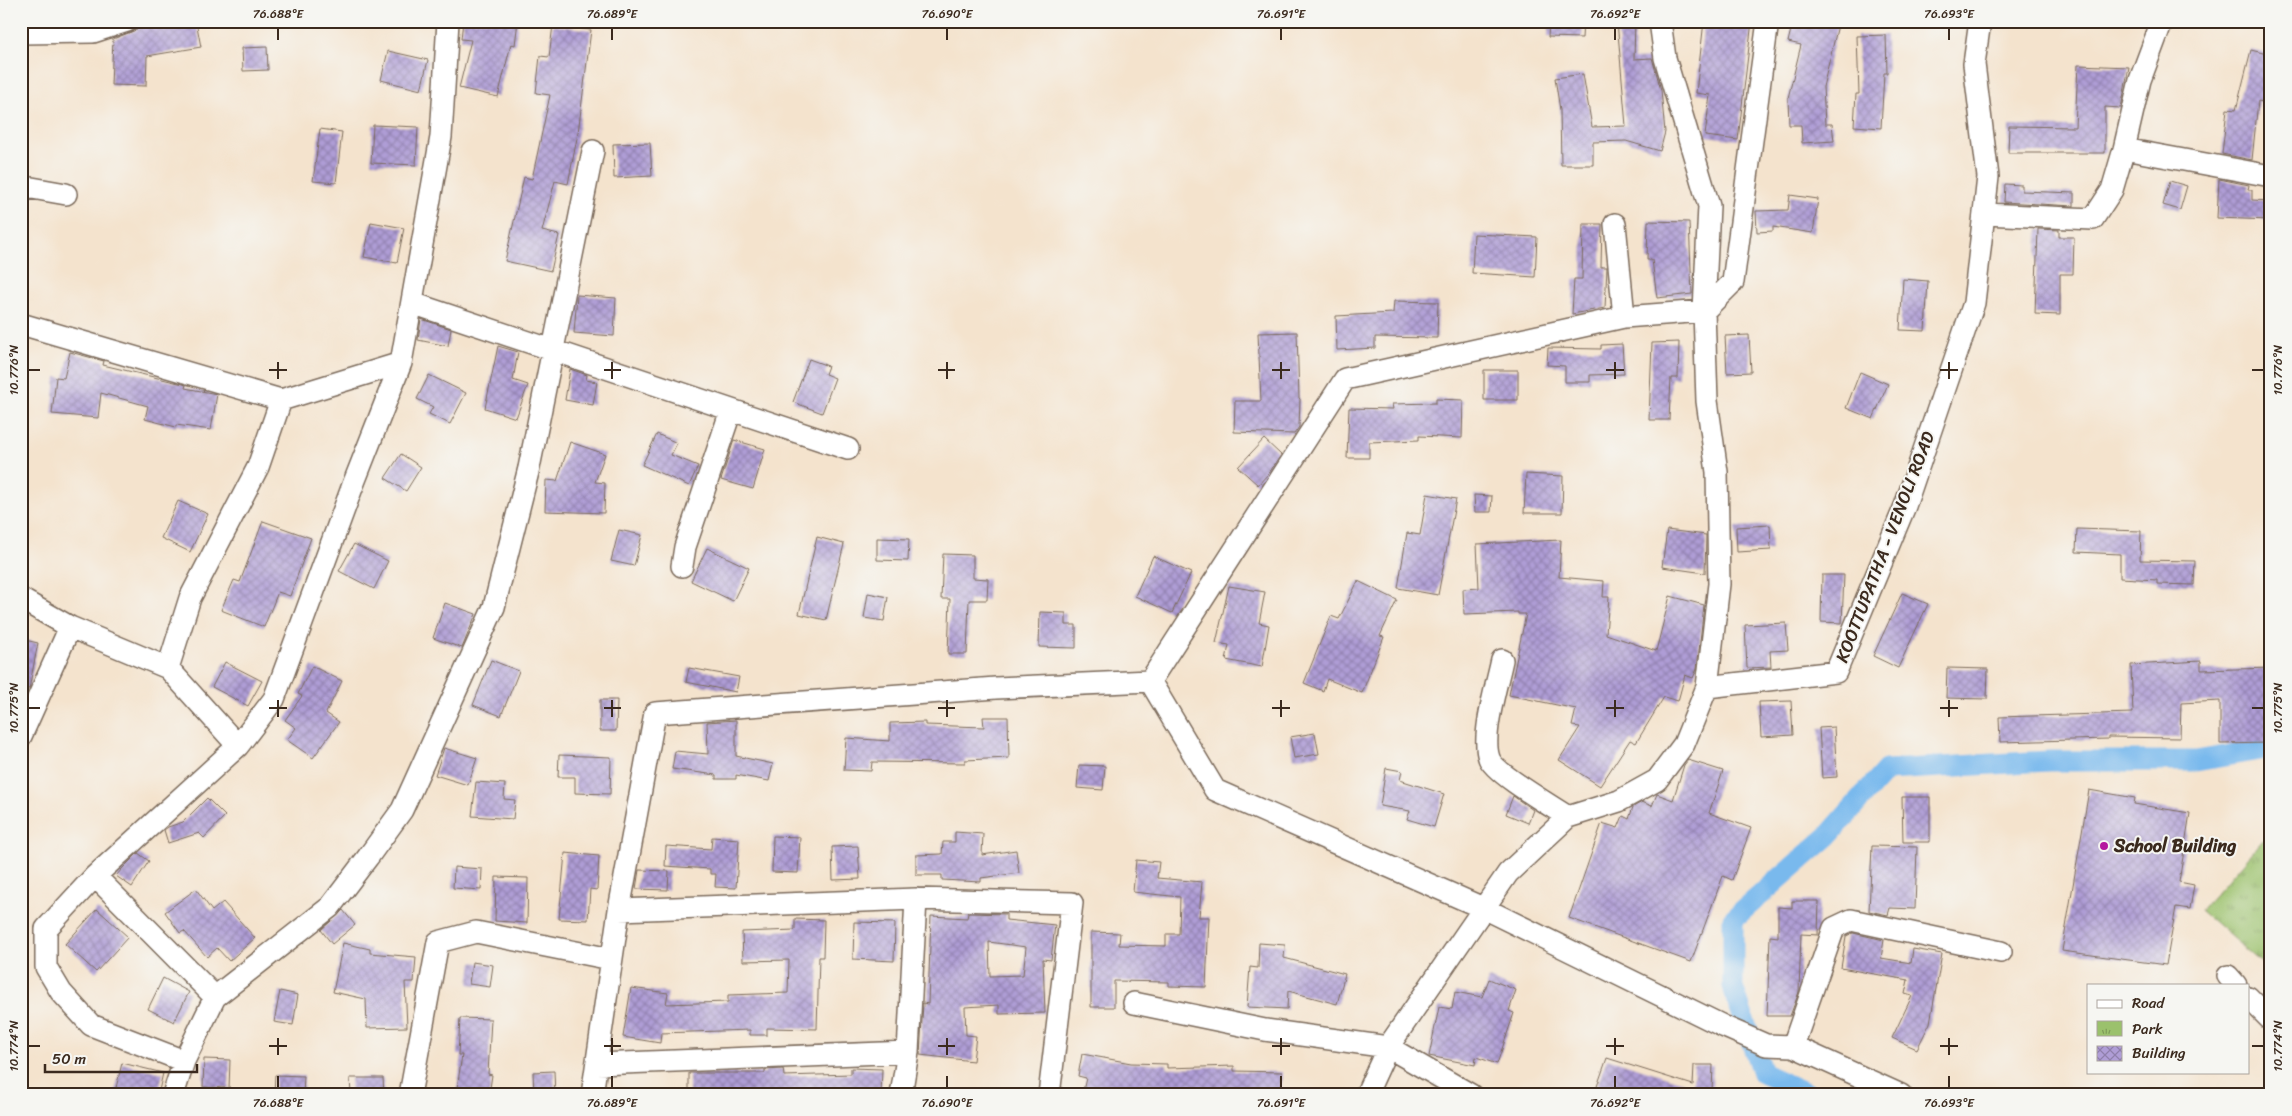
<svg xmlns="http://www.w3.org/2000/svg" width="2292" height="1116" font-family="Sriracha,sans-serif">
<defs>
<pattern id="park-tufts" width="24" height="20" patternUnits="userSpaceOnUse" patternTransform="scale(1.25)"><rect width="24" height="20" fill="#9bc16c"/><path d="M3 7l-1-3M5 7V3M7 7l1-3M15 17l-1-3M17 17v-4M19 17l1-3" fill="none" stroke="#809d58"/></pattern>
<pattern id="building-cross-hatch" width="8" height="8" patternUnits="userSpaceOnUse" patternTransform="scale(1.25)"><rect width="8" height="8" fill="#af9dd6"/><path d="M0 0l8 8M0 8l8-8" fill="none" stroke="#9080ad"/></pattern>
</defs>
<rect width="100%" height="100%" fill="#f6f6f2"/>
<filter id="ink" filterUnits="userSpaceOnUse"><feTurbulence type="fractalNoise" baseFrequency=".02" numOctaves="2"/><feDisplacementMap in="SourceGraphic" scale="10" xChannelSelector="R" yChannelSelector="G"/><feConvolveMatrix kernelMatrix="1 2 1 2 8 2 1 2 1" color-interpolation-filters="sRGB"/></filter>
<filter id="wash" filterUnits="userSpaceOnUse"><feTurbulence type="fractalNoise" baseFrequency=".0096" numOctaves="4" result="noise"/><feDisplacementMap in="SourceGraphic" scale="20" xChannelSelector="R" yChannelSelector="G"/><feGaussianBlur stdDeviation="1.12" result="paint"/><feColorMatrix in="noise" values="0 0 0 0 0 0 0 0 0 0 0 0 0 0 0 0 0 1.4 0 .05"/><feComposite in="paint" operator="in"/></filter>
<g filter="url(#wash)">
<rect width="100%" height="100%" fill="#f4e3cd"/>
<path fill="url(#park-tufts)" stroke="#6b7645" d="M2271,831v140l-70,-60z"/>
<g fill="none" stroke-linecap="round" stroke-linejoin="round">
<path stroke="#79b9ed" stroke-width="21" d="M1811,1095l-49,-22 -29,-86v-68l95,-83 58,-66 163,-9h147l75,-13"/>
</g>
<g id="blocks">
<path fill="url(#building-cross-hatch)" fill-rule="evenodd" d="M139,21h57l5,26 -54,9 -1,30 -35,-1 2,-46 23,-9z
M463,21h55l-3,24 -4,-1 -13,53 -39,-9 12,-48 -10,-1z
M1549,21h34l-1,17 -34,-1z
M1617,21h18l-1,38 18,-1 9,32 4,42 -5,19 -34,-10 -33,1v23h-32l-1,-55 -5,-32 28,-4 9,53 34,-1z
M1704,21h48l-14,119 -33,-4 5,-41 -14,-2z
M1793,21h46l-16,66 2,37h7l2,17 -32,2 -1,-18h-12l-1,-27 13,-53 -13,-3z
M553,25l38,5 -13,103 -10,51 -13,-3 -13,50 17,4 -8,36 -46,-10 19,-84 8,2 18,-84 -14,-2 4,-37 9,1z
M1886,35l1,38h-3l-3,55 -27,-2 2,-32h3l-2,-58z
M267,47l1,23 -25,1 -1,-23z
M2251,50l20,5v35l-3,13 -10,-2 -6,59 -30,-6 5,-45 9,1z
M388,51l40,9 -7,30 -40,-10z
M2078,65l51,2 -8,41 -16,-1v46h-97l1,-27 66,1z
M373,125l45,2 -2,38 -45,-2z
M320,129l22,3 -6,51 -23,-2z
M650,143l2,33 -38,2 -1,-34z
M2219,179l30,6 -1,5h4v10l19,1v19l-54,-2z
M2170,181l17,5 -7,24 -17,-5z
M2005,184l17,1v6l52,2v13l-70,-4z
M1790,195l28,4 -5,34 -40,-6v4l-16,1 -1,-21 32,-1z
M1648,221l41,1 3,72 -35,4 -5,-38h-5z
M371,222l33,6 -7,35 -33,-6z
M1583,224h19l-1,43h6l-2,41 -33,6 2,-35h8z
M2038,229l21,1v7h15l-1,37h-13v41l-25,-1z
M1474,234l63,3 -2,40 -63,-4z
M1903,279l25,2 -3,50 -25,-1z
M577,295l39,3 -2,38 -40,-3z
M1394,301l44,1 -1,36 -62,-1v11l-38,2 -1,-34 57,-3z
M421,319l30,10 -3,17 -30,-6z
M1297,332l2,66 1,1 -1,28 -5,7 -60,-2 1,-31h26l-3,-68z
M1749,335l2,37 -24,1 -2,-37z
M1679,342l-1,36h-7l-2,42h-20l3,-77z
M1622,344l2,30 -34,1v7h-25v-16l-18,-1 1,-17 53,1v-4z
M498,346l20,6 -5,28 15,5 -12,33 -31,-10z
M70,352l34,9 -1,4 80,19 3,1 -1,3 32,6 -6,36 -35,-5v2l-31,-8 3,-13 -47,-13 -3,25 -46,-4 4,-37 8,1z
M809,359l19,7 -3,8 10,4 -13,35 -29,-11z
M570,369l17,6 -1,5 11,2 -4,23 -28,-5z
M1484,370h34v30h-34z
M1860,372l28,12 -15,35 -27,-11z
M429,375l37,18 -16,31 -21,-10 4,-7 -16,-8z
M1436,399l27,1 -1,38 -43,-2v4l-50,2v16h-22l2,-50 44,1 -1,-5 44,-1z
M657,434l20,9 -6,12 27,11 -9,20 -47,-21z
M1264,439l17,16 -12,18 -11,12 -20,-18z
M734,440l31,9 -12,40 -32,-9z
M570,442l35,12 -10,28 10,1 -1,30 -59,-2 1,-31 11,1z
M401,454l20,13 -15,24 -21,-13z
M1526,474l37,2 -1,37h-38z
M1427,494l29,5 -18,96 -40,-7 9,-55 13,2z
M1474,495l18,1 -1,16h-16z
M178,501l30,13 -18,38 -29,-14z
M263,521l48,17 -21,58 -12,-4 -14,35 -43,-17 13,-30 6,2z
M1770,525l1,25 -34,2 -1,-25z
M2077,529l64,2 -1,29 55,1 -1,24 -37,-1v-4l-37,-2v-24l-44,-2z
M619,530l23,5 -8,31 -23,-5z
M1667,530l39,5 -1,38 -43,-6z
M817,537l27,7 -18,76 -27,-6z
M877,538l32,1 -1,22 -31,-1z
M1561,540l-2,37 45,4 -1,16h6l-3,37 50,17 14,-55 34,9 -7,64 -4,9 -8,-3 -7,26 -14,-4 -28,46 -6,-3 -30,46 -41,-26 21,-33 -8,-1 4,-17 -67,-14 17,-81h-8v-2l-54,2 -1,-25 16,-1 -2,-44z
M354,544l34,17 -14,28 -35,-18z
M707,548l42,20 -16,33 -42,-20z
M943,554l30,1v23l15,1 -1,21h-18l-2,54h-19l2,-55h-9z
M1153,556l38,17 -19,40 -37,-17z
M1822,575h22l-2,48 -21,-1z
M1358,581l39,19 -17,36 4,1 -22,56 -35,-14 -4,12 -19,-8 27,-67 8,3z
M1229,586l36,6 -6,31 10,2 -7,42 -36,-7 3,-15 -13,-2z
M868,593l20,4 -4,24 -20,-3z
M1902,593l26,11 -30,64 -25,-12z
M445,603l31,11 -14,34 -29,-10z
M1040,612l26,1v12h10v23l-37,-1z
M1786,623l2,27 -18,1 1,16 -24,1 -2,-43z
M21,639l17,4 -9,46 -8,-1z
M491,660l28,11 -18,45 -28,-11z
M2201,661v9l70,-2v29h-3l1,46 -49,1v-43l-39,2 -1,35 -72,-1v2l-108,3 -1,-25 134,-4 -2,-48z
M225,662l37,19 -14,25 -36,-19z
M312,666l30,15 -16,32 13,9 -26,36 -26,-18 9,-12 -11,-8 17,-24 -4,-2z
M689,668l50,9 -3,15 -50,-10z
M1947,668l41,1 -1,30 -41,-1z
M600,700h17l-1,31h-16z
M1791,701l2,34 -32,2 -2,-35z
M983,717h25l1,41 -44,2v3l-93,-1 -1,9 -27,-1 2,-32 44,3v-18l35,-1v3l59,2z
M736,720v36l37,8 -4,17 -33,-6v4h-20v-4l-44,-6 3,-18 33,3 -1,-32z
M1834,727l3,50 -15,1 -3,-50z
M1315,733l4,21 -25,4 -4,-21z
M444,748l33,10 -9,27 -33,-10z
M559,755l52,2 -1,37 -35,-1v-16h-17z
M1688,760l35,11 -14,42 42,15 -19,52 -9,-4 -32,86 -122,-44 33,-95 16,5 5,-12 6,3 4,-12 9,-5 10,4 5,-12 16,6 11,-35z
M1079,765l26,1 -2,24 -26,-2z
M1386,768l16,3 -2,9 44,14 -10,33 -27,-8 3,-8 -30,-5z
M476,782l29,2 -1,15 11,1 -2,19 -41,-3z
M2089,790l46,8 -1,6 56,9 -11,69 15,3 -4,24 -14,-2 -10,58 -104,-14z
M1513,796l20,14 -5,13 -22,-9z
M1902,797h28v45h-27z
M207,798l18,18 -21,22 -5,-5 -31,10 -4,-13 4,-3 15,-5z
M955,832l28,2 -1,21 34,-5 3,23 -38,5v4l-39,-2v-5h-26v-20l26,-1 1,-12h12z
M773,836l27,1 -2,36 -26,-1z
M712,837l27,2 -3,49 -21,-1 1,-13h-6v-5l-45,-3 1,-20 45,3z
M858,846l2,33 -27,1 -1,-33z
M1872,846l45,1 -2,62 -25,-1 -2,7 -19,-4z
M138,853l11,8 -17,26 -16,-11 6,-7z
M565,853l34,3 -2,34 -7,-1 -2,31 -29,-1z
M1136,860l23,2 -2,16 45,4 -3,35h10l-3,70 -37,-1v-4l-55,-1v26h-23v-75l29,1 -1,12 47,1v-12h13l1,-37 -47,-5z
M454,867l28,2 -1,21 -28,-2z
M639,870l30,1 -1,19 -32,-1z
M496,877l32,1 -1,45 -32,-2z
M196,889l16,22 11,-9 32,36 -26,23 -12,-13 -10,9 -23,-26 -4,2 -15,-21z
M1792,901h27l-1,34 -17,-1 -2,58 -9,24h-23l3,-80 8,1v-30l14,1z
M97,909l31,28 -32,35 -31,-28z
M343,910l12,15 -23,19 -11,-14z
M968,913l38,1v6l49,5 -4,35 -8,-1 2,54 -46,1v-9l-34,2 1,28 10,1 -3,25 -53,-6 3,-52 5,1 3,-88 36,2zM989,942l37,5 -3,28 -33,1z
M795,919l29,1 -1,37h-4l-2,72 -50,-1v7h-17v-5l-89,3 -1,10 -37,-6 8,-49 37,5 -2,11 62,-2v-7l60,-2 1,-33 -46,1 -1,-29 53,-2z
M854,922l41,1 -1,38 -41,-2z
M1853,933l31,7 -3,18 30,5 2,-14 29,5 -12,69 -13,26 -25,-11 20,-42 -7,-2 3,-14 -67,-12 5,-32z
M343,943l27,6v4l46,4 -2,25h-9l2,45 -40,1 -1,-29 -33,-7z
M1259,943l26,2 -1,13 61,16 -8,30 -49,-13 -1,18 -40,-2 3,-40 8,1z
M472,962l21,3 -3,22 -21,-3z
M163,978l26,14 -15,30 -26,-13z
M1489,979l27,11 -7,21 5,2 -17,51 -21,-7 -1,8 -46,-9 10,-49 13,2 3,-17 27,5z
M280,991l18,4 -5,30 -19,-3z
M460,1018l31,1 -3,55 4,1 -3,20h-33l6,-40h-4z
M1082,1054l49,9 36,1v4l67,-2v5l48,1 -1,23h-179l-19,-4 3,-13 -8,-2z
M1607,1058l86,27 1,-20h19l-1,26 3,1v3h-121z
M204,1059l26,1 -1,28 -26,-1z
M122,1063l41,10 -5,22h-33l-10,-3z
M851,1068l31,1 -1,26h-192v-22h76v-3l18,-1 1,7 67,-2z
M554,1071l1,24h-21l-1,-23z
M275,1075l29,1 -1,19h-29z
M350,1078h33l1,17h-33z"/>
</g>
</g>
<g filter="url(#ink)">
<use href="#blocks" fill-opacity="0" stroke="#7c6b5b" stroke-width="1"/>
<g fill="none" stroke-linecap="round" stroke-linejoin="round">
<g stroke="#7c6b5b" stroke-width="24">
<path id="minor" d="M21,33l72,-1 34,-11
M2124,149l147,27
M21,190l11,-2 34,6
M1984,214l109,5 19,-29 12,-41 16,-69 22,-59
M1615,224l9,93
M412,303l436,146
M21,324l260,76
M682,566l3,-19 46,-137
M21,599l49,28
M1502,660c-5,24 -21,76 -13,98 4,14 64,49 79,59
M168,668l22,-70 68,-131 23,-67 120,-37 40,-226 7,-116
M1150,681l65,109 268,118 242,119 41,18 27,1 108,49
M1707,687l12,-103 -2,-112 -10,-71 -3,-90 29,-29 35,-261
M21,736l49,-109 98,41 70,78 -143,130 120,121 115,-90 38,-50 34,-47 92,-203 35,-139 64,-317
M238,746l36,-47 79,-214 48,-122
M95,876l-49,53v38l15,25 30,33 93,36
M619,910l297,-11 156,4 -23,192
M2228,976l8,9
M2248,997l23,23
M1134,1003l131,27 123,17 83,48
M1793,1046l41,-118 17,-8 150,32
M908,1052l8,-153
M598,1064l310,-12 -7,43
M173,1095l11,-34 31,-64
M410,1095l28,-153 38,-10 135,27
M592,1095l27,-185 36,-197 341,-25 154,-7 195,-302 279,-62 80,-6 5,-105 -44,-148 -5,-37
M1366,1095l22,-48 120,-174 60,-56 51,-16 38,-21 27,-36 23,-57 129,-15 69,-166 69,-203 14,-126 -14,-113 6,-43"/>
</g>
<use href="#minor" stroke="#fff" stroke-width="21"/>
</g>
</g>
<path fill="none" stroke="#3b2a1e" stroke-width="2" d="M278,28v12M612,28v12M947,28v12M1281,28v12M1615,28v12M1949,28v12M278,362v17M612,362v17M947,362v17M1281,362v17M1615,362v17M1949,362v17M28,370h12M269,370h18M604,370h17M938,370h17M1272,370h18M1606,370h18M1940,370h18M2252,370h12M278,700v17M612,700v17M947,700v17M1281,700v17M1615,700v17M1949,700v17M28,708h12M269,708h18M604,708h17M938,708h17M1272,708h18M1606,708h18M1940,708h18M2252,708h12M278,1038v17M612,1038v17M947,1038v17M1281,1038v17M1615,1038v17M1949,1038v17M28,1046h12M269,1046h18M604,1046h17M938,1046h17M1272,1046h18M1606,1046h18M1940,1046h18M2252,1046h12M278,1076v12M612,1076v12M947,1076v12M1281,1076v12M1615,1076v12M1949,1076v12"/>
<circle fill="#b5179e" stroke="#f6f6f2" stroke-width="2" cx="2104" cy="846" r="5"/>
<g text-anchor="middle" stroke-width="4" stroke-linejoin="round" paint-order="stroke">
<g font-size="18" fill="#3b2a1e" stroke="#f6f6f2">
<text transform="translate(1885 547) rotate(-69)" y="6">KOOTTUPATHA - VENOLI ROAD</text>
</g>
<g font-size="18" font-weight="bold" fill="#3b2a1e" stroke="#f6f6f2" text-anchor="start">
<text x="2114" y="852">School Building</text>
</g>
</g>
<rect width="2292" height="1116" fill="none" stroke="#f6f6f2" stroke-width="55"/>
<rect x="2087" y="984" width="162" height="90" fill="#f6f6f2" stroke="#aba49d"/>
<rect x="2097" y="1000" width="25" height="8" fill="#ffffff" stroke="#aba49d"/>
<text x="2132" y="1008" font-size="15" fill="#3b2a1e">Road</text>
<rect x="2097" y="1021" width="25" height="15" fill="url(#park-tufts)" stroke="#aba49d"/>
<text x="2132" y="1034" font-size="15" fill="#3b2a1e">Park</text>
<rect x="2097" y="1046" width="25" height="15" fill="url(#building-cross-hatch)" stroke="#aba49d"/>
<text x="2132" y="1058" font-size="15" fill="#3b2a1e">Building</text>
<path d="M45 1064v8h152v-8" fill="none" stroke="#3b2a1e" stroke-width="2.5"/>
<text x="52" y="1064" font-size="15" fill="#3b2a1e" stroke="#f6f6f2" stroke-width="4" paint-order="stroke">50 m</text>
<rect x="28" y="28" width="2236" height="1060" fill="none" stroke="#3b2a1e" stroke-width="2"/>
<g font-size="12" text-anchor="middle" fill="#3b2a1e">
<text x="278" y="18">76.688°E</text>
<text x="612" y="18">76.689°E</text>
<text x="947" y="18">76.690°E</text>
<text x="1281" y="18">76.691°E</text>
<text x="1615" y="18">76.692°E</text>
<text x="1949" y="18">76.693°E</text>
<text transform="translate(14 370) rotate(-90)" y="4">10.776°N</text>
<text transform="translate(2278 370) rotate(-90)" y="4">10.776°N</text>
<text transform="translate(14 708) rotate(-90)" y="4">10.775°N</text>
<text transform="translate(2278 708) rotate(-90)" y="4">10.775°N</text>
<text transform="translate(14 1046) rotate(-90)" y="4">10.774°N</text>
<text transform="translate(2278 1046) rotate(-90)" y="4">10.774°N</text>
<text x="278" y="1107">76.688°E</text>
<text x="612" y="1107">76.689°E</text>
<text x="947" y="1107">76.690°E</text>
<text x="1281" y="1107">76.691°E</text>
<text x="1615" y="1107">76.692°E</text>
<text x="1949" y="1107">76.693°E</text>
</g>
</svg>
